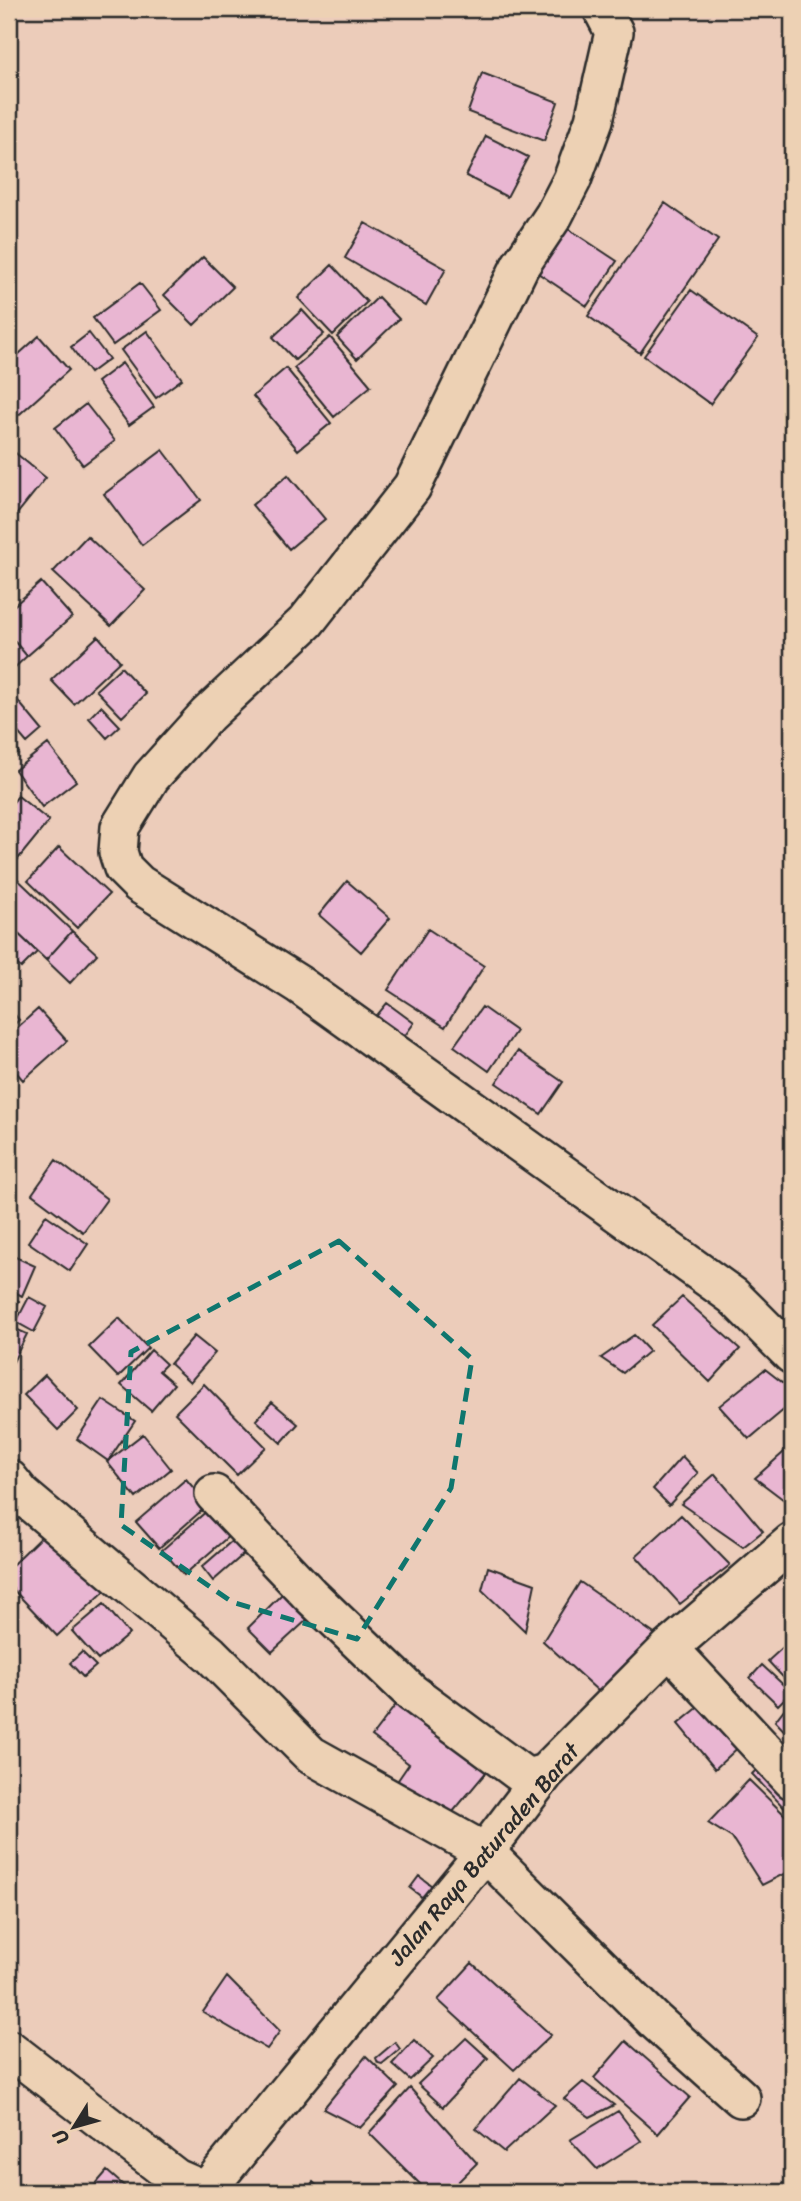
<svg xmlns="http://www.w3.org/2000/svg" width="801" height="2201" font-family="Sriracha,sans-serif">
<rect width="100%" height="100%" fill="#ecccba"/>
<filter id="ink" filterUnits="userSpaceOnUse"><feTurbulence type="fractalNoise" baseFrequency=".0143" numOctaves="2"/><feDisplacementMap in="SourceGraphic" scale="14" xChannelSelector="R" yChannelSelector="G"/><feConvolveMatrix kernelMatrix="1 2 1 2 8 2 1 2 1" color-interpolation-filters="sRGB"/></filter>
<g filter="url(#ink)">
<path fill="#e9b6d2" stroke="#2b2b2b" stroke-width="2" d="M482,73l76,29 -14,39 -76,-29z
M486,136l42,21 -21,40 -41,-21z
M665,203l53,37 -78,113 -52,-37z
M558,222l59,39 -30,45 -58,-39z
M365,223l81,46 -20,36 -81,-47z
M203,257l30,30 -39,38 -30,-30z
M332,265l35,37 -34,33 -35,-37z
M140,283l21,27 -48,35 -20,-27z
M691,290l67,48 -48,66 -66,-48z
M378,297l21,22 -42,40 -20,-22z
M302,310l22,24 -29,26 -22,-23z
M147,331l35,48 -26,19 -35,-48z
M89,333l20,26 -19,14 -19,-26z
M39,336l30,34 -56,50 -4,-4v-53z
M330,337l41,49 -37,31 -40,-49z
M122,363l32,44 -25,18 -32,-43z
M286,368l45,55 -33,27 -45,-54z
M86,404l29,37 -32,24 -28,-37z
M163,450l38,50 -59,45 -38,-51z
M13,451l33,27 -37,46v-67z
M288,475l37,44 -36,30 -37,-44z
M87,536l58,54 -34,36 -58,-54z
M41,582l31,35 -45,39 -18,-21v-25z
M9,635l18,21 -18,17z
M98,636l22,25 -46,43 -23,-24z
M121,667l25,27 -24,23 -26,-27z
M18,701l24,29 -15,13 -18,-21v-13z
M101,706l19,20 -13,12 -18,-20z
M9,740l10,13 -10,9z
M48,744l28,37 -34,26 -27,-37z
M18,796l31,25 -31,38 -9,-7v-45z
M59,847l50,47 -32,34 -49,-47z
M9,871l63,60 -26,29 -37,-35z
M347,881l43,37 -29,34 -42,-37z
M9,925l28,27 -16,16 -12,-11z
M428,929l56,37 -39,61 -57,-37z
M72,931l25,23 -27,29 -24,-23z
M387,1003l27,20 -13,18 -28,-21z
M482,1007l34,24 -27,40 -35,-25z
M9,1008l10,12 -10,9z
M38,1009l29,32 -44,39 -14,-16v-29z
M518,1051l45,31 -22,32 -45,-31z
M56,1160l51,39 -24,33 -51,-38z
M46,1215l42,29 -18,27 -42,-29z
M9,1254l26,12 -13,30 -13,-7z
M9,1295l10,6 -8,15 -2,-1z
M29,1297l18,10 -13,25 -18,-10z
M682,1297l58,52 -30,33 -58,-57z
M119,1318l29,30 -30,29 -29,-30z
M9,1326l18,8 -14,28 -4,-2z
M634,1335l15,16 -26,22 -22,-15z
M194,1336l21,17 -25,29 -20,-18z
M151,1350l15,14 -7,7 15,13 -23,27 -30,-26z
M765,1369l27,21v13l-43,36 -30,-33z
M45,1375l33,35 -20,20 -34,-35z
M204,1384l62,63 -29,28 -62,-62z
M103,1400l32,21 -27,40 -31,-22z
M272,1402l26,22 -17,19 -25,-23z
M143,1434l28,35 -35,29 -29,-36z
M792,1445v54l-4,4 -33,-25z
M682,1456l16,17 -29,32 -16,-16z
M715,1474l48,57 -20,16 -62,-43z
M186,1479l22,26 -49,43 -23,-26z
M208,1510l22,25 -46,40 -22,-25z
M681,1515l49,50 -50,39 -44,-48z
M49,1529l57,61 -49,46 -48,-51v-17z
M234,1539l11,14 -32,28 -11,-14z
M488,1567l47,17 -10,47 -43,-41z
M580,1582l80,56 -52,62 -65,-59z
M284,1592l24,27 -36,33 -24,-24z
M104,1604l25,30 -31,26 -26,-29z
M792,1639v48l-24,-26z
M82,1652l14,14 -13,11 -13,-14z
M762,1665l29,27 -13,13 -28,-27z
M401,1698l92,66 -51,61 -46,-42 13,-19 -37,-28z
M792,1699v40l-17,-18z
M706,1701l38,41 -29,27 -37,-45z
M765,1761l27,29v26l-40,-42z
M749,1780l43,42v48l-30,15 -30,-47 -24,-15z
M419,1876l13,10 -9,12 -13,-10z
M472,1963l79,72 -37,35 -76,-70z
M227,1977l53,54 -13,18 -64,-37z
M466,2038l22,20 -45,49 -25,-23z
M414,2040l19,18 -23,22 -18,-16z
M626,2041l64,56 -32,37 -64,-56z
M395,2042l5,7 -18,15 -4,-1 -2,-5z
M366,2056l32,31 -38,41 -37,-19z
M520,2078l35,27 -51,47 -28,-23z
M583,2082l31,23 -24,12 -26,-18z
M410,2088l67,75 -29,29h-20l-59,-59z
M618,2111l23,30 -44,28 -27,-29z
M107,2171l24,21h-42z
M313,2182l10,10h-19z"/>
<g fill="none" stroke-linecap="round" stroke-linejoin="round">
<g stroke="#2b2b2b" stroke-width="42">
<path id="minor" d="M602,9l12,23 -20,88 -22,60 -18,35 -34,51 -108,221 -106,135 -99,93 -56,62 -31,50 -2,25 5,16 16,16 159,100 435,312 59,59
M9,1479l13,16 188,159 101,101 174,97 169,168 87,78
M214,1494l96,101 102,98 115,85 18,-5
M669,1648l123,132
M9,2049l167,129 30,13
M205,2192l280,-340 60,-79 124,-125 123,-106"/>
</g>
<use href="#minor" stroke="#edd1b4" stroke-width="37"/>
</g>
</g>
<path fill="none" stroke="#0f766e" stroke-width="5" stroke-dasharray="14 9" stroke-linejoin="round" d="M339,1241l133,118 -21,129 -94,151 -125,-37 -111,-77 10,-173z"/>
<g text-anchor="middle" stroke-width="5" stroke-linejoin="round" paint-order="stroke">
<g font-size="23" fill="#2b2b2b" stroke="#edd1b4">
<text transform="translate(484 1854) rotate(-50)" y="8">Jalan Raya Baturaden Barat</text>
</g>
</g>
<rect width="801" height="2201" fill="none" stroke="#edd1b4" stroke-width="35"/>
<rect x="18" y="18" width="766" height="2166" fill="none" stroke="#2b2b2b" stroke-width="2.5" filter="url(#ink)"/>
<g transform="translate(74 2127) rotate(233)" stroke="#edd1b4" stroke-width="5" paint-order="stroke">
<path d="M0-5L12 26L0 18L-12 26Z" fill="#2b2b2b"/>
<text y="-10" font-size="19" font-weight="bold" text-anchor="middle" fill="#2b2b2b">U</text>
</g>
</svg>
